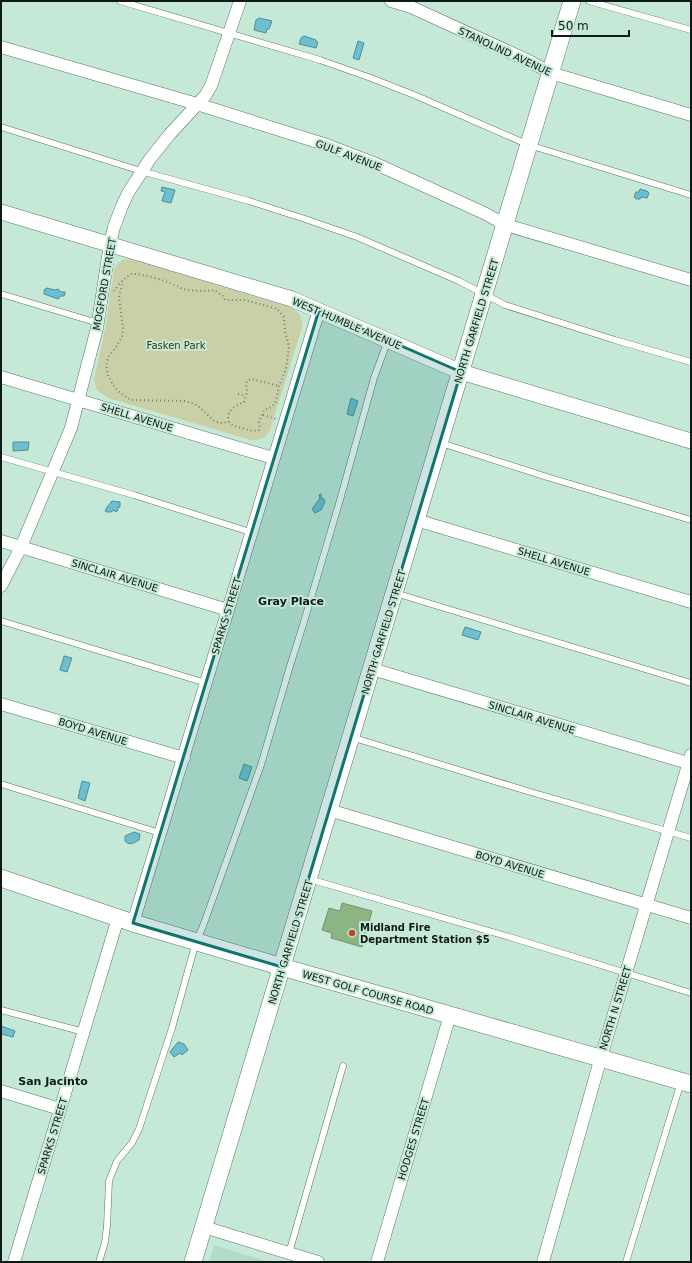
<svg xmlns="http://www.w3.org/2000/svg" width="692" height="1263" font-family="'DejaVu Sans',sans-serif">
<rect width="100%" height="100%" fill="#c6e8d7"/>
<path fill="#b3dcc8" d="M214,1245l55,17h-60z"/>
<path fill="#c9d0a7" d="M123,259l12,1 157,48c9,4 10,11 10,20l-32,102c-4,8 -11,11 -19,10l-143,-42 -11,-8 -3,-10 12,-56 8,-54 3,-6z"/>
<path fill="#6dbecf" stroke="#508d97" d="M259,18l13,3 -3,8h-2l-1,4 -12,-3 2,-10z
M304,36l12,4v2h2l-2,6 -17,-4 2,-6z
M358,41l6,2 -5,17 -6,-2z
M162,187l13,3 -4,13 -9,-2 3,-9 -4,-1z
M640,189l7,2 2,2 -2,5 -6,-1 -1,2h-4l-2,-2 2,-5h3z
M47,288l8,2 3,-1 3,3h4v2l-1,2h-3l-3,3 -14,-5v-4z
M351,398l7,3 -5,15 -6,-2z
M13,442h16l-1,8 -15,1z
M321,494v4l3,1 1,3 -4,8 -6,3 -3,-4 8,-11 -1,-3z
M112,501l8,1v5l-3,1 1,2 -2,2 -2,-2 -3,2h-4l-2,-1 2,-4z
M465,627l16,5 -3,8 -16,-5z
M64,656l8,2 -5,14 -7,-2z
M244,764l8,3 -5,14 -8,-3z
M82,781l8,2 -5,18 -7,-3z
M134,832l6,2 -1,6c-5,3 -10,6 -14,1v-5z
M1,1026l14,5 -2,6 -12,-3z
M178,1042l6,2 4,6 -6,5 -2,-2 -6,4 -4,-5z"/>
<path fill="#8db583" stroke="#7b8e76" d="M342,903l30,8 -10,36 -31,-9 1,-5 -10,-3 7,-22 11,3z"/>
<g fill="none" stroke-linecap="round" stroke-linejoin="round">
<g stroke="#577567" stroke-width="7">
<path id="service" d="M120,1l200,59 51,18 48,19 110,48 162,50
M589,1l102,29
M1,127l140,44 108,30 56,18 52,18 102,44 46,24 110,35 76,22
M1,294l97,29
M441,443l106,34 144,43
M1,457l133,38 116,37
M395,593l296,90
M1,621l205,62
M351,737l176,54 164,47
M1,784l159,49
M309,879l204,59 178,55
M1,1010l83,22
M289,1253l54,-187
M99,1262l6,-20 2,-16 2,-45 8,-20 15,-18 7,-14 33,-101 24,-86 7,-16 58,-161 29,-99 13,-41 37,-125 34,-122 14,-38
M626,1262l55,-180"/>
</g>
<g stroke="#577567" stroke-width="13">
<path id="minor" d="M391,1l20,6 116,53 24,13 140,42
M1,47l196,57 130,41 47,18 110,50 22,12 185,55
M1,377l272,81
M416,520l275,82
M1,541l227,69
M1,586l20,-39 50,-119 26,-100 13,-84 4,-17 8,-21 6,-13 22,-34 20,-25 35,-38 6,-10 29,-85
M372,669l319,95
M1,704l183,54
M329,810l362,108
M133,923l186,-613
M1,1091l59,18
M204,1227l114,35
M14,1262l104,-344
M377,1262l73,-247
M543,1262l58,-205 90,-302"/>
</g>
<g stroke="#577567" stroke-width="16">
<path id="tertiary" d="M1,212l291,87 169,73 230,69"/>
</g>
<g stroke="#577567" stroke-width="18">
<path id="secondary" d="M1,878l132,45 149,44 409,117
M193,1262l379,-1261"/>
</g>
<path stroke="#6a8176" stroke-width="2" stroke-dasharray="1 3" stroke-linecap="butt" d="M114,291c3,-5 13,-16 18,-17 8,-1 35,7 43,11 3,1 5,3 8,4 10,2 21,3 31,1l9,6 2,4h19l16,4 17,5 7,8 1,14 4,16 -3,22 -7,17 -3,15 -4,6 -8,3 -5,12 1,6 -1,2 -6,1 -19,-5 -5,-4 -9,1 -6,-2 -17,-16 -11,-4 -55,-1 -11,-7 -7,-8 -5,-10 -2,-10 3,-9 7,-9 6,-10 1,-9 -4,-31 4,-15
M238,394l7,2
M263,415l13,4
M229,422c-4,-11 6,-16 15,-20l3,-10 -1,-8 1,-3 5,-2 27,7"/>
<use href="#service" stroke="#fff" stroke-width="6"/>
<use href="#minor" stroke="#fff" stroke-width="12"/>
<use href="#tertiary" stroke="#fff" stroke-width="15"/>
<use href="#secondary" stroke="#fff" stroke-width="17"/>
</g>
<path fill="#0f766e" fill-opacity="0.2" stroke="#0f766e" stroke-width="3" stroke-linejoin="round" d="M319,310l142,62 -179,595 -149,-44z"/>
<circle fill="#b34d22" stroke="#c6e8d7" stroke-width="1.5" cx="352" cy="933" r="4"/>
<g text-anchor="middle" stroke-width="4" stroke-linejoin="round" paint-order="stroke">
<g font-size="10" fill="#0e1a15" stroke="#c6e8d7">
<text transform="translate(505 51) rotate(25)" y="4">STANOLIND AVENUE</text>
<text transform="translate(349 155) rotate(21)" y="4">GULF AVENUE</text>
<text transform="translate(104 284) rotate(-80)" y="4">MOGFORD STREET</text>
<text transform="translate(476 321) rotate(-73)" y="4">NORTH GARFIELD STREET</text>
<text transform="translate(347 323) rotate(23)" y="4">WEST HUMBLE AVENUE</text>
<text transform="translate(137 417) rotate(17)" y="4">SHELL AVENUE</text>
<text transform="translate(554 561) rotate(17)" y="4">SHELL AVENUE</text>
<text transform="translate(115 575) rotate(17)" y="4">SINCLAIR AVENUE</text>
<text transform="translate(226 616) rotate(-73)" y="4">SPARKS STREET</text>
<text transform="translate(383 632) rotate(-73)" y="4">NORTH GARFIELD STREET</text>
<text transform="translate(532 717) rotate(17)" y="4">SINCLAIR AVENUE</text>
<text transform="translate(93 731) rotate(17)" y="4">BOYD AVENUE</text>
<text transform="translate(510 864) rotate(17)" y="4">BOYD AVENUE</text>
<text transform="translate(290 942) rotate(-73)" y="4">NORTH GARFIELD STREET</text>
<text transform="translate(368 992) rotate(16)" y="4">WEST GOLF COURSE ROAD</text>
<text transform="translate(615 1008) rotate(-73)" y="4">NORTH N STREET</text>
<text transform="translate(52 1136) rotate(-73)" y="4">SPARKS STREET</text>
<text transform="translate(413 1139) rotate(-73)" y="4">HODGES STREET</text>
</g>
<g font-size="10" fill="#343807" stroke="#c6e8d7">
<text x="176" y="349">Fasken Park</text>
</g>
<g font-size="10" font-weight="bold" fill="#0e1a15" stroke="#c6e8d7" text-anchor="start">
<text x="360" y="931">Midland Fire<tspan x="360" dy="12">Department Station $5</tspan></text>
</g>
<g font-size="11" font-weight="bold" fill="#0e1a15" stroke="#c6e8d7">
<text x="291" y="605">Gray Place</text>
<text x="53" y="1085">San Jacinto</text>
</g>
</g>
<rect width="692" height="1263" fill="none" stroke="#0e1a15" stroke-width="4"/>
<path d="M552 30v6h77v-6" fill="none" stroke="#0e1a15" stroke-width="2"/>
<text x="558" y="30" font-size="12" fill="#0e1a15" stroke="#c6e8d7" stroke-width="3" paint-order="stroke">50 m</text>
</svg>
